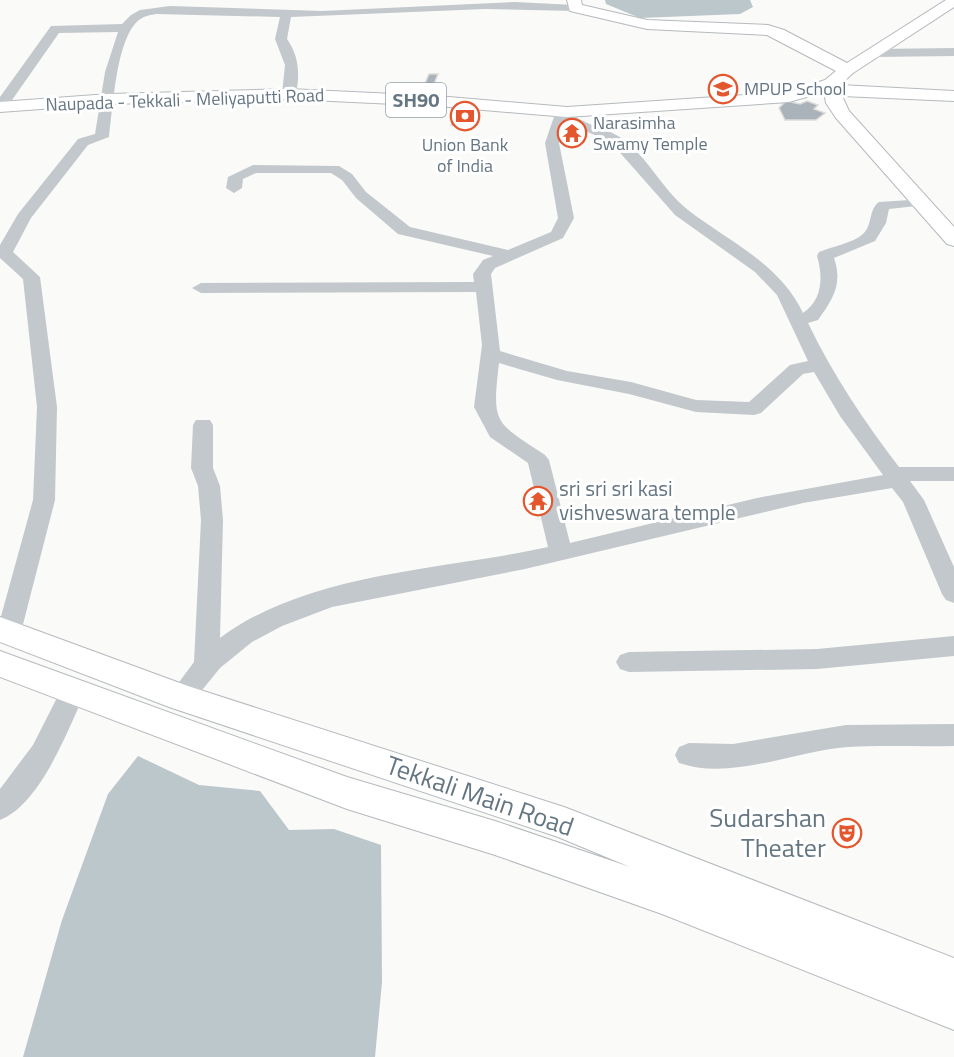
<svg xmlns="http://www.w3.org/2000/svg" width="954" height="1057" font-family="'Titillium Web',sans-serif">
<rect width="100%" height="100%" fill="#fafaf8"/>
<path fill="#bbc7cb" d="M605,0h145l3,7 -13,7 -100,4 -34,-14z
M138,756l61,29 61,6 29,39 45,-1 47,16 1,137 -7,75h-352l39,-137 46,-126z"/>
<path fill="#aab3b9" stroke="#dcdcda" stroke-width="1.5" d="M429,74h9l-9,22 -9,-1z
M786,101l14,3 7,-3 11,4 -4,4 11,4 -9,7h-31l-6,-12z
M461,106l18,1 -9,20 -19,-2z"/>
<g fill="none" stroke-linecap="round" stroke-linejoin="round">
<g stroke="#b5babe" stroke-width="2">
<path id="major" d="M567,0h14l1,5 65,15 121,5 16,5 63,33 99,-63h8v7l-101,66 -13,12 114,6v10l-112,-5 7,15 105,116v19l-7,-2 -111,-126 -10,-15 -2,-11 -35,10 -222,15 -130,-11 -148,-7 -180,5 -109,8v-10l109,-8 180,-5 148,7 130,11 221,-15 37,-12 11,-9 -69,-36 -120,-6 -77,-18z
M0,617l188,69 376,121 390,151v72l-292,-116 -167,-59 -148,-46 -347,-132v-26l347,126 148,44 135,46 -72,-30 -389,-130 -169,-65z"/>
</g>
<path fill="#c3c8cc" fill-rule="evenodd" d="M515,2l60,3 6,3 -6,3 -90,-2 -194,8 -4,22c12,17 13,35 9,55l-7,4 -7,-4 3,-29 -10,-26 5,-22 -124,-3c-6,1 -12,2 -17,6 -23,18 -26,89 -30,117l-21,8 -57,73 -18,34 27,25 17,130 -2,93 -34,132 -3,7 -9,3 -9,-3v-19l33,-120 4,-93 -14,-128 -23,-21v-13l18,-31 60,-75 17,-5 10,-62 13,-40 -59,1 -54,77 -5,1v-14l51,-71 71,-2 9,-9 9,-5 30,-4 152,5z
M954,48v8l-81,1 -6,-4 6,-4z
M563,107c8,2 11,10 18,13 14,7 29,10 42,19 25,19 40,51 65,71 43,33 91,53 115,103 20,-13 20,-37 14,-57l2,-4c12,-5 34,-9 44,-18 10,-9 5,-24 16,-32l47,-3 2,3 -2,3 -37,4 -3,14 -11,18 -41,17c9,26 -1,41 -16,62l-10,3c25,52 56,98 91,144h55v14h-44l14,19 30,67v36l-8,-3 -4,-6 -39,-92 -11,-14 -89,15 -278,66 -193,38 -50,19 -30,16 -32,26 -30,37 -9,3 -9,-3 -4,-8 26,-35 7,-142 -3,-34 -7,-18 2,-43 3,-5h14l3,5v43l7,18 3,34 -3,118c88,-66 224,-68 328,-91l-20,-84 -38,-26 -16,-30 8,-62 -6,-53 -275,1 -9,-5 9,-5 273,-1 -1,-8 10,-14 10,-4 -95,-22 -42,-36 -14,-18 -11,-7h-75l-13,6 -1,9 -8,5 -8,-5 2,-11 25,-12 86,1 13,8 14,18 44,35 98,23 43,-18 7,-14 -13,-75 11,-32zM566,123l36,15 13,9 60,68 80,57 22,23 31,66 -18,4 -41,37 -53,-2 -65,-18 -64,-11 -67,-20 -9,-77 4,-6 68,-30 11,-20 -15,-75zM499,363l58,17 72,14 67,18 58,3 7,-2 42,-39 11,-2 26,44 43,59 -126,23 -187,45 -21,-83 -4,-5c-51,-34 -53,-30 -46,-92z
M954,636v20l-137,13 -188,3 -9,-3 -4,-7 4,-7 9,-3 188,-3z
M73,680l9,4 4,7c-18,38 -45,113 -86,129v-31l33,-44 31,-61z
M954,724v22c-35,1 -71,-1 -106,1 -53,4 -117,34 -169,16l-4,-8 4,-8 10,-4 44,1 113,-19z"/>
<use href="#major" fill="#fff" fill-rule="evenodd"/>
</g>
<defs>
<g id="school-ring" transform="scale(1.5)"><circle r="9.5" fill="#fff" stroke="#e4572e" stroke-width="1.5"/><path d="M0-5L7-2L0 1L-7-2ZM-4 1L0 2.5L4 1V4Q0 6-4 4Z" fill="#e4572e"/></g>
<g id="bank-ring" transform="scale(1.5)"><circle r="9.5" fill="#fff" stroke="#e4572e" stroke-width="1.5"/><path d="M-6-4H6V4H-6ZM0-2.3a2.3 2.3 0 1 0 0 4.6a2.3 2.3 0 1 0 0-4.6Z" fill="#e4572e"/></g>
<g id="temple-ring" transform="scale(1.5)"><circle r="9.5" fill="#fff" stroke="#e4572e" stroke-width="1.5"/><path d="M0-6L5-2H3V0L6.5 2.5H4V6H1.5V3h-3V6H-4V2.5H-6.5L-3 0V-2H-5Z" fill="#e4572e"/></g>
<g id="theatre-ring" transform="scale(1.5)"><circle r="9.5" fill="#fff" stroke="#e4572e" stroke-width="1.5"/><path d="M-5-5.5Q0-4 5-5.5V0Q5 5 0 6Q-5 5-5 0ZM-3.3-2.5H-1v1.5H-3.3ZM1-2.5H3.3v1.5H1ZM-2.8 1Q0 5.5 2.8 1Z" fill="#e4572e"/></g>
</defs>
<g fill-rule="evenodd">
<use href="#school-ring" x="723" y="89"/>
<use href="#bank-ring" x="465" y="116"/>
<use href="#temple-ring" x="572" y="133"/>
<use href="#temple-ring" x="538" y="501"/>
<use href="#theatre-ring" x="847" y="833"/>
</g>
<g text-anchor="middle" stroke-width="6" stroke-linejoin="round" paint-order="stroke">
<g font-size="18" fill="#657683" stroke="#fff" text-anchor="start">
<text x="744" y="95">MPUP School</text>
<text x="593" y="129">Narasimha<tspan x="593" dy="21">Swamy Temple</tspan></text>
<text x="465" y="151" text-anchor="middle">Union Bank<tspan x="465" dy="21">of India</tspan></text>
</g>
<g font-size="18" fill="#657683" stroke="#fff">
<text transform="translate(185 100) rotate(-2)" y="6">Naupada - Tekkali - Meliyaputti Road</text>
</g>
<rect fill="#fff" stroke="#939fa8" stroke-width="1.5" x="386" y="83" width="60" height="34" rx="4.5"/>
<g font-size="20" font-weight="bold" fill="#657683">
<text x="416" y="107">SH90</text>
</g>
<g font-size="21" fill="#657683" stroke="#fff" text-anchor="start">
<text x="559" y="496">sri sri sri kasi<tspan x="559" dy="24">vishveswara temple</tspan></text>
</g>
<g font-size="26" fill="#657683" stroke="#fff">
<text transform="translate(480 796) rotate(19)" y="9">Tekkali Main Road</text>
</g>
<g font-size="26" fill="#657683" stroke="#fff" text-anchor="end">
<text x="826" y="827">Sudarshan<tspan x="826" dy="30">Theater</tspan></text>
</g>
</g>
</svg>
